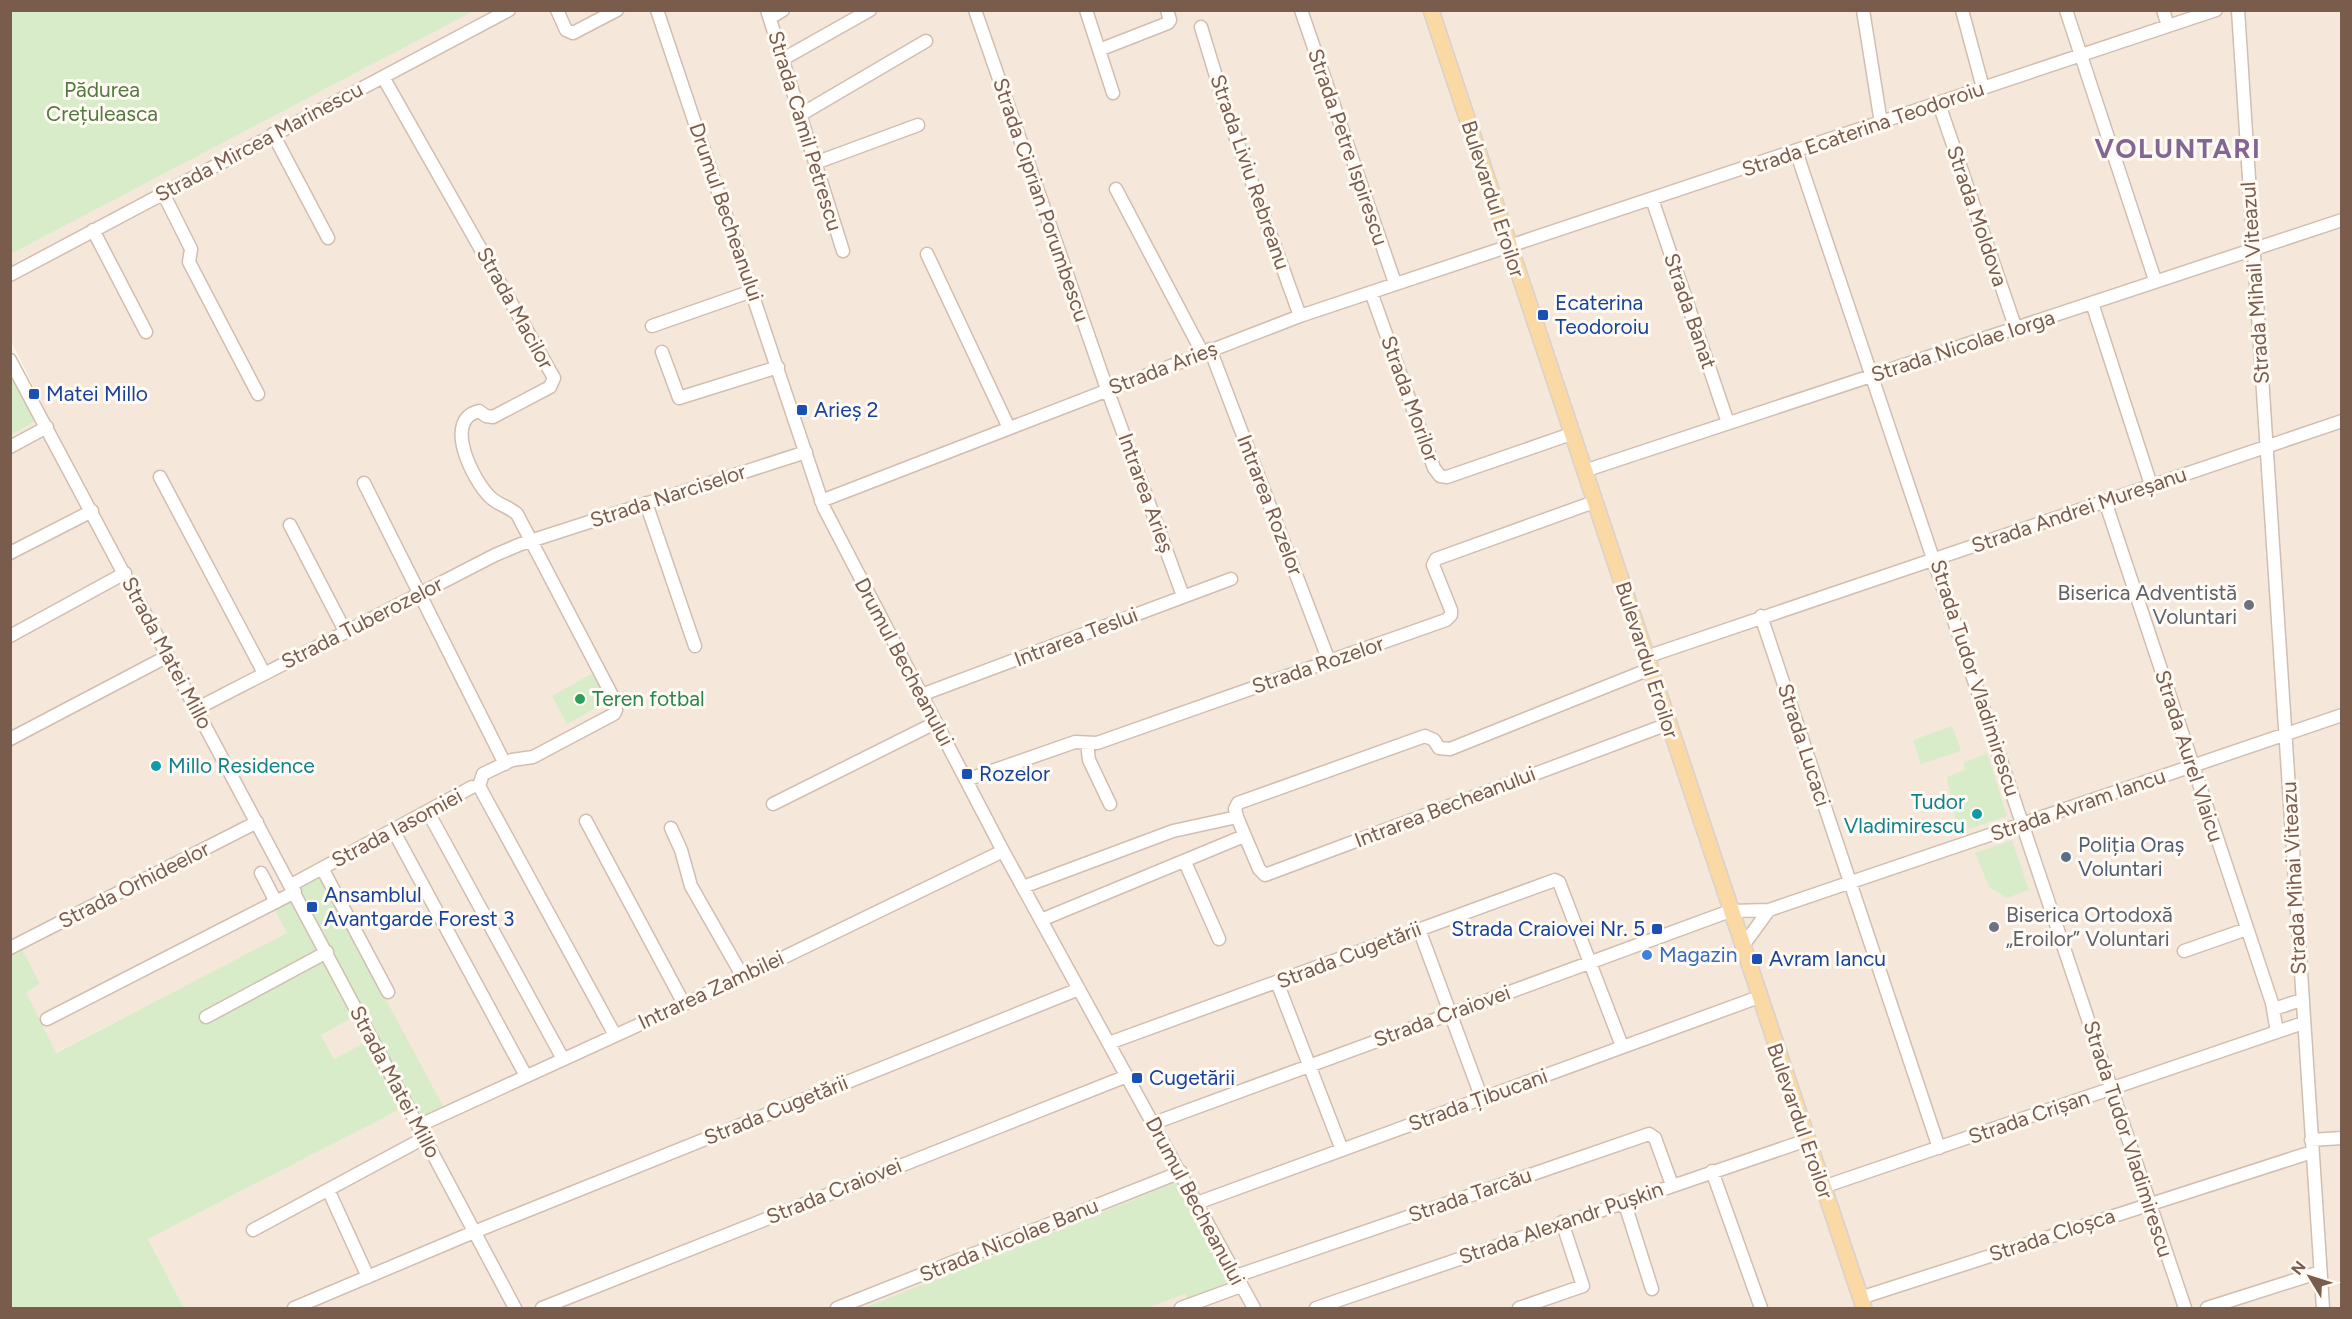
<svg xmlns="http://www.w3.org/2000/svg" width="2352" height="1319" font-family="Figtree,sans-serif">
<rect width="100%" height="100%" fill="#fdf6ec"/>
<path fill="#f5e8da" d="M474,11h1867v1297h-2157l-36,-69 253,-130 -35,-66 -32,16 -13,-24 31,-17 -48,-93 -249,128 -30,-61 15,-8 -29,-31v-518l36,-21 -36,-73v-87z"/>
<path fill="#d8ecc9" d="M11,10h463v1l-463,243z
M10,372l27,48 -26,15h-1z
M593,673l15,28 -41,23 -15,-28z
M1952,726l9,25 -40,13 -8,-24z
M1987,753l20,63 -49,17 -11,-56 18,-7 -2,-7z
M2012,840l17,50 -22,8 -18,-11 -14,-34z
M320,876l124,232 -26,10 -120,-230z
M291,899l61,119 -31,17 13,24 32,-17 35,67 -253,130 36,69h-173v-355l10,-6 19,37 -14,8 30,61 231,-120 -13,-25z
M1180,1181l60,105 -49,18 -6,-10 -39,14h-282z"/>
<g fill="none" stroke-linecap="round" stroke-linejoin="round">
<g stroke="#d1beb0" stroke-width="15">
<path id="minor" d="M557,10l9,20 7,3 44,-23
M657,10l167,498 179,343 251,457
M767,10l76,241
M975,10l132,379 76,207
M1086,10l27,83
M1301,10l94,273
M1863,10l18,113
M1962,10l21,78
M2066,10l89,270
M2163,10l5,16
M2238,10l85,1298
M770,18l13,-8
M1201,27l28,92 71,197
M1099,50l69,-27 2,-3 -3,-10
M783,59l87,-49
M383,77l171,301 -4,9 -57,30 -7,-1 -7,-5c-37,9 -6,69 11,86 8,8 18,9 27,17l98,187 1,9 -2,4 -81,43 -21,3 -29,14 -4,12 136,249
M1939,104l77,225
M800,115l126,-74
M273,134l55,104
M1796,151l389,1157
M815,163l103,-38
M1116,189l86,163
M163,193l28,56 -2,13 69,132
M1652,199l76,224
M93,230l53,102
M927,254l82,174
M10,275l499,-265
M1371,292l63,176 6,8 7,1 124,-43
M2092,303l59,182
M652,326l100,-35
M1210,349l119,312
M662,352l17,46 99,-31
M10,360l505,948
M10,447l37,-20
M1584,471l758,-251
M160,477l104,196
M364,483l141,281
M821,501l479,-185 916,-306
M2105,501l167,502 5,29
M646,503l49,143
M290,525l55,106
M10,553l82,-42
M1761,616l178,532
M10,636l115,-63
M1646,657l696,-236
M1650,669l-200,80 -11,-1 -5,-8 -9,-4 -187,67 -3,6 2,8 22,52 6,6 403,-151
M921,695l310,-116
M196,709l299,-154 26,-11 285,-92
M10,739l158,-83
M1087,743l2,17 21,44
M966,780l109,-38 22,1 349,-123 5,-5v-5l-18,-45 3,-6 158,-57
M773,804l162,-81
M428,812l135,247
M586,821l98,183
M671,828l10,22 10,36 52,91
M393,830l133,246
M1185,862l34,77
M322,868l66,124
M261,873l15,29
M291,885l181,-98
M1023,887l150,-56 64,-14
M1041,920l203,-84
M1419,929l63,170
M1742,947l27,-37
M10,948l247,-126
M2184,951l63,-22
M1277,982l65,168
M2274,1009l27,-9
M206,1017l121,-65
M47,1019l248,-127
M1109,1043l446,-163 4,2 63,164
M1154,1123l576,-212 39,-1 573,-195
M418,1126l325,-149 260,-126
M2311,1140l31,-2
M1712,1171l49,137
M1823,1187l480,-164
M331,1196l37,81
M1624,1201l28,88
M1197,1203l562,-206
M253,1230l171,-92
M1236,1276l413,-142 6,4 17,47
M1860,1298l452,-146
M294,1308l180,-76 605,-243
M542,1308l585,-232
M837,1308l344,-136
M1181,1308l60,-22
M1316,1308l491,-168
M1519,1308l64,-22 -21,-64
M2207,1308l113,-36"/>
</g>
<g stroke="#dad1cd" stroke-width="18">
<path id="major" d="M1431,10l433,1298"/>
</g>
<use href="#minor" stroke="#fff" stroke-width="12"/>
<use href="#major" stroke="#fbd9a5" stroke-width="15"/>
</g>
<g fill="#1a4fb4" stroke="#fffaf3" stroke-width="2">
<rect x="1537" y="309" width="12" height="12" rx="3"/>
<rect x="28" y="388" width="12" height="12" rx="3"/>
<rect x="796" y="404" width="12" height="12" rx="3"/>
<rect x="961" y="768" width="12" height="12" rx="3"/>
<rect x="306" y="901" width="12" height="12" rx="3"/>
<rect x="1651" y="923" width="12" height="12" rx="3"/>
<rect x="1751" y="953" width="12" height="12" rx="3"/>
<rect x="1131" y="1072" width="12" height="12" rx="3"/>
</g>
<g fill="#6b7280" stroke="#fffaf3" stroke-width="2">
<circle cx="2249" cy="605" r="6"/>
<circle cx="1994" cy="927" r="6"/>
</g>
<circle fill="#2e9e5b" stroke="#fffaf3" stroke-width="2" cx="580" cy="699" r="6"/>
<g fill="#0f9aa8" stroke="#fffaf3" stroke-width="2">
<circle cx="156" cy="766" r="6"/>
<circle cx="1977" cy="814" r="6"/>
</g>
<circle fill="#5c6f8a" stroke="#fffaf3" stroke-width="2" cx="2066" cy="857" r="6"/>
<circle fill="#3f7fe0" stroke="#fffaf3" stroke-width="2" cx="1647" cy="955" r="6"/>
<g text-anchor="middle" stroke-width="6" stroke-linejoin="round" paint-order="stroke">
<g font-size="21" fill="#537a41" stroke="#fffaf3">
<text x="102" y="97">Pădurea<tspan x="102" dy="24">Crețuleasca</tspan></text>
</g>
<g font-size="21" fill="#7a5c4d" stroke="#fffaf3">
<text transform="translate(1863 129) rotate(-19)" y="7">Strada Ecaterina Teodoroiu</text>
<text transform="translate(805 131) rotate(73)" y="7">Strada Camil Petrescu</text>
<text transform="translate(259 142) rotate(-28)" y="7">Strada Mircea Marinescu</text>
<text transform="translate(1348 147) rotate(71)" y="7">Strada Petre Ispirescu</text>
<text transform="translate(1250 172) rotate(71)" y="7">Strada Liviu Rebreanu</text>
<text transform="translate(1493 199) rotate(72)" y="7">Bulevardul Eroilor</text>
<text transform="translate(1041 200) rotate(71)" y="7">Strada Ciprian Porumbescu</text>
<text transform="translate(726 212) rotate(71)" y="7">Drumul Becheanului</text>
<text transform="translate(1977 216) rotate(71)" y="7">Strada Moldova</text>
<text transform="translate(2255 283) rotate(-94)" y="7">Strada Mihail Viteazul</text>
<text transform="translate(515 308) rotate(61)" y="7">Strada Macilor</text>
<text transform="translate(1690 311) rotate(71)" y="7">Strada Banat</text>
<text transform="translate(1963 346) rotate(-18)" y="7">Strada Nicolae Iorga</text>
<text transform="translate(1163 368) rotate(-21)" y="7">Strada Arieș</text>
<text transform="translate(1410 399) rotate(70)" y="7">Strada Morilor</text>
<text transform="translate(1146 493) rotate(70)" y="7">Intrarea Arieș</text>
<text transform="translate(668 496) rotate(-18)" y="7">Strada Narciselor</text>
<text transform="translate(1270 505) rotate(69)" y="7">Intrarea Rozelor</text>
<text transform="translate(2079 510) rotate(-19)" y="7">Strada Andrei Mureșanu</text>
<text transform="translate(362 623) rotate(-27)" y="7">Strada Tuberozelor</text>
<text transform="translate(1076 637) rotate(-21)" y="7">Intrarea Teslui</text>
<text transform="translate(167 653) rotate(62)" y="7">Strada Matei Millo</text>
<text transform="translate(1647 660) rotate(72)" y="7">Bulevardul Eroilor</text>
<text transform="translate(904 662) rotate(62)" y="7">Drumul Becheanului</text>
<text transform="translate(1318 665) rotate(-19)" y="7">Strada Rozelor</text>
<text transform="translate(1975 678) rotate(72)" y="7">Strada Tudor Vladimirescu</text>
<text transform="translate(1804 745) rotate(72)" y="7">Strada Lucaci</text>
<text transform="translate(2189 756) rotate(72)" y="7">Strada Aurel Vlaicu</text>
<text transform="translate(2078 805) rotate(-19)" y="7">Strada Avram Iancu</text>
<text transform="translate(1445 807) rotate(-21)" y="7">Intrarea Becheanului</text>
<text transform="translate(397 828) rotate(-28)" y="7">Strada Iasomiei</text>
<text transform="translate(2294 878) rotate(-93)" y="7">Strada Mihai Viteazu</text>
<text transform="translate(134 885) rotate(-27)" y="7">Strada Orhideelor</text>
<text transform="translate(1349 955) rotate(-21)" y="7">Strada Cugetării</text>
<text transform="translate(711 990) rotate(-25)" y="7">Intrarea Zambilei</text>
<text transform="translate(1442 1016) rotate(-20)" y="7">Strada Craiovei</text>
<text transform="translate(395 1082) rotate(62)" y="7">Strada Matei Millo</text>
<text transform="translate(1478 1100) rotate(-20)" y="7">Strada Țibucani</text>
<text transform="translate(776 1110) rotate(-22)" y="7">Strada Cugetării</text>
<text transform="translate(2029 1117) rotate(-19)" y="7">Strada Crișan</text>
<text transform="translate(1800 1121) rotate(71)" y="7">Bulevardul Eroilor</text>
<text transform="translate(2128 1139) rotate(72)" y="7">Strada Tudor Vladimirescu</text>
<text transform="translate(834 1191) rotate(-22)" y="7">Strada Craiovei</text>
<text transform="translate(1470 1195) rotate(-19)" y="7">Strada Tarcău</text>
<text transform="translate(1195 1201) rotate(62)" y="7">Drumul Becheanului</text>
<text transform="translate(1561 1223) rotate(-19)" y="7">Strada Alexandr Pușkin</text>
<text transform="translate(2052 1235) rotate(-18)" y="7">Strada Cloșca</text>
<text transform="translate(1009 1240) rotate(-22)" y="7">Strada Nicolae Banu</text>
</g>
<g font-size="21" fill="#164399" stroke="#fffaf3" text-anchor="start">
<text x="1555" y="310">Ecaterina<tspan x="1555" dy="24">Teodoroiu</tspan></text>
<text x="46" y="401">Matei Millo</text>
<text x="814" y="417">Arieș 2</text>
<text x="979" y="781">Rozelor</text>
<text x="324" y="902">Ansamblul<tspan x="324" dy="24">Avantgarde Forest 3</tspan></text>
<text x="1645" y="936" text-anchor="end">Strada Craiovei Nr. 5</text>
<text x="1769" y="966">Avram Iancu</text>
<text x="1149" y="1085">Cugetării</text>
</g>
<g font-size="21" fill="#5b616d" stroke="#fffaf3" text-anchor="end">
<text x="2237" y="600">Biserica Adventistă<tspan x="2237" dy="24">Voluntari</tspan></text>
<text x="2006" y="922" text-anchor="start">Biserica Ortodoxă<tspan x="2006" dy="24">„Eroilor” Voluntari</tspan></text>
</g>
<g font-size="21" fill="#27864d" stroke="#fffaf3" text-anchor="start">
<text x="592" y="706">Teren fotbal</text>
</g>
<g font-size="21" fill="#0d838f" stroke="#fffaf3" text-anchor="start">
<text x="168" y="773">Millo Residence</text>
<text x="1965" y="809" text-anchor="end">Tudor<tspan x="1965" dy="24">Vladimirescu</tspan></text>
</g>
<g font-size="21" fill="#4e5e75" stroke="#fffaf3" text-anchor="start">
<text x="2078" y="852">Poliția Oraș<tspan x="2078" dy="24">Voluntari</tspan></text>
</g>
<g font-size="21" fill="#366cbe" stroke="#fffaf3" text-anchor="start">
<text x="1659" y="962">Magazin</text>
</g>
<g font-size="27" font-weight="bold" letter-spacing="1.5" fill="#846695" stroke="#fffaf3">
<text x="2178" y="158">VOLUNTARI</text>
</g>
</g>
<rect width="2352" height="1319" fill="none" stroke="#7a5c4d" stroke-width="24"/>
<g transform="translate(2310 1277) rotate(308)" stroke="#fffaf3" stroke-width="4.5" paint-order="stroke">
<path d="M0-4.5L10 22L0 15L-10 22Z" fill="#7a5c4d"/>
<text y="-9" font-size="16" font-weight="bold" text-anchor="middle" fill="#7a5c4d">N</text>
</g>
</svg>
